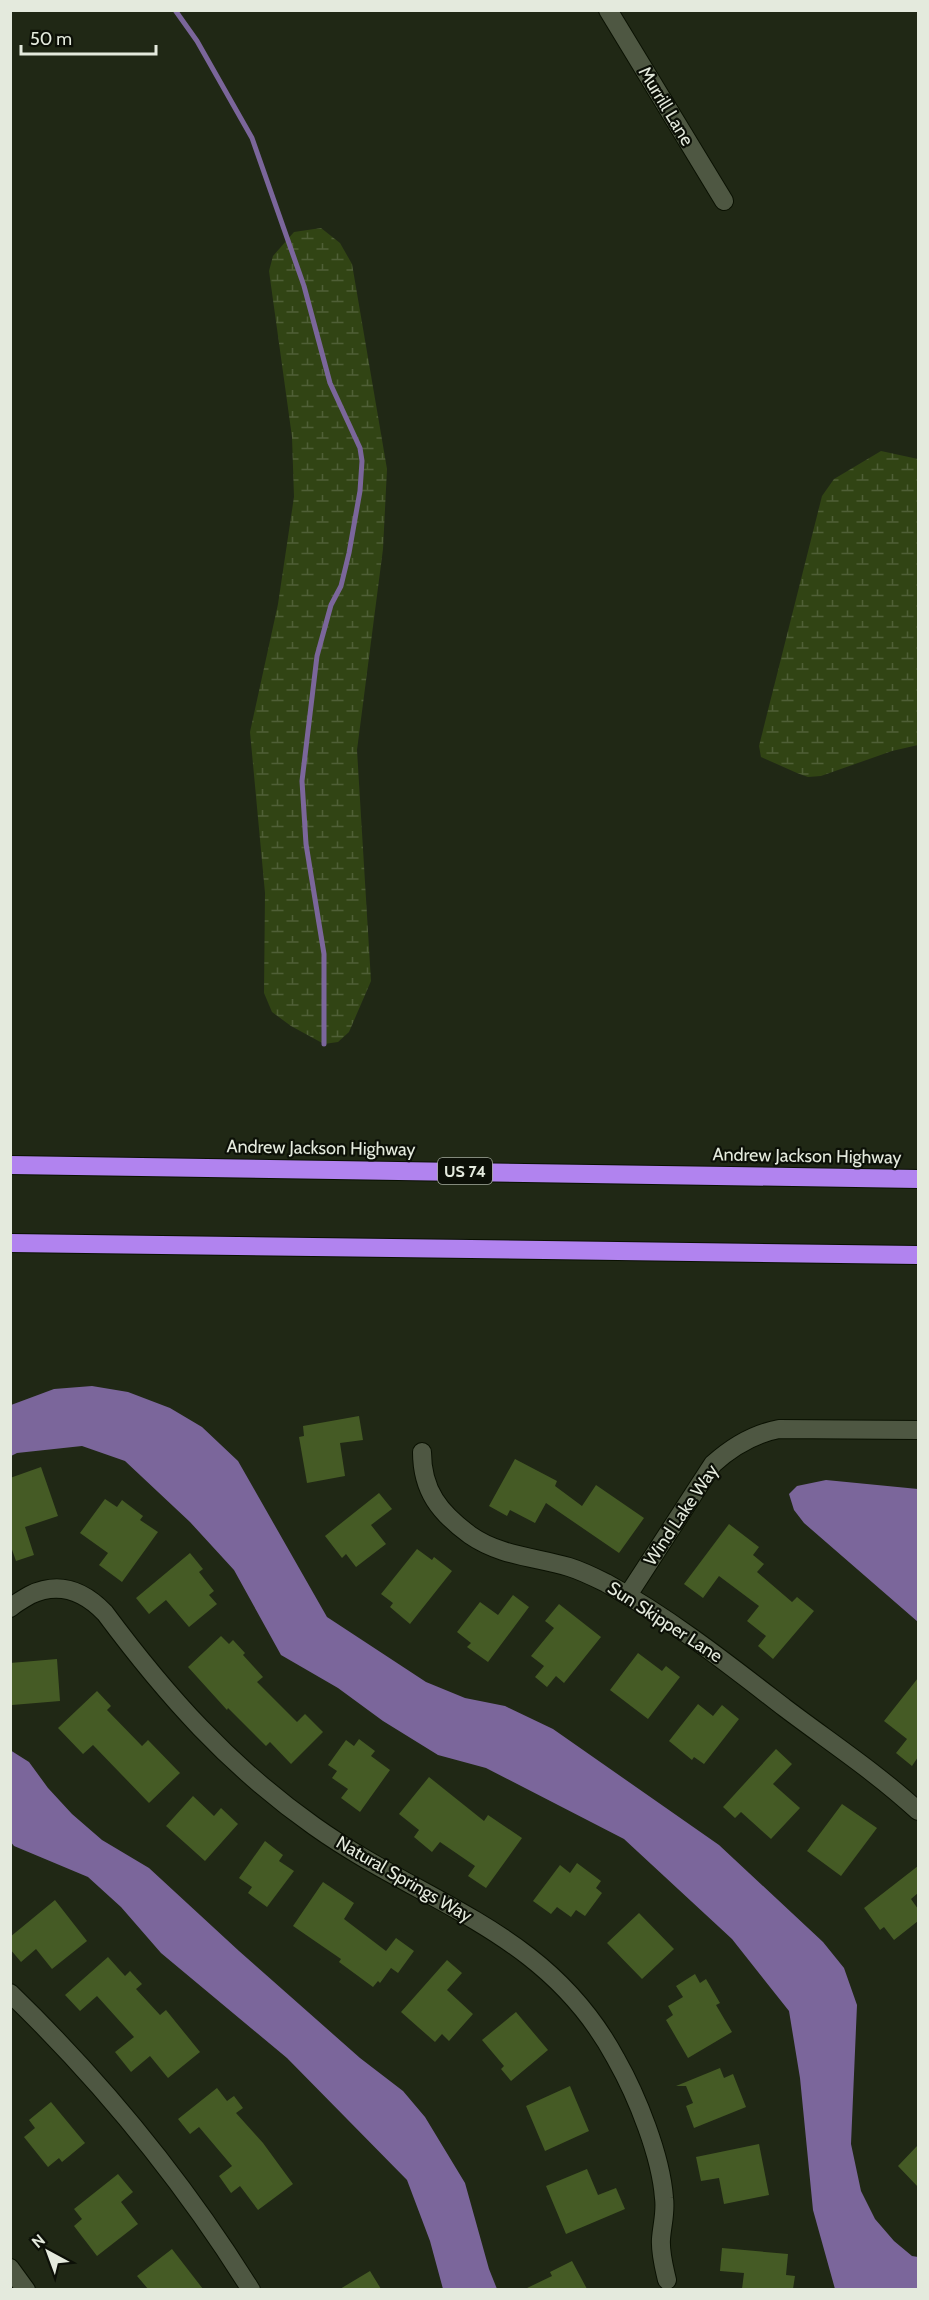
<svg xmlns="http://www.w3.org/2000/svg" width="929" height="2300" font-family="Cabin,sans-serif">
<defs>
<pattern id="wetland-marsh" width="20" height="14" patternUnits="userSpaceOnUse" patternTransform="scale(1.5)"><rect width="20" height="14" fill="#314414"/><path d="M1 5h8M5 5V1M11 12h8M15 12V8" fill="none" stroke="#4f5f36"/></pattern>
</defs>
<rect width="100%" height="100%" fill="#202815"/>
<path fill="url(#wetland-marsh)" d="M321,228l19,15 12,21 35,205 -4,80 -26,201 14,231 -22,51 -11,10 -14,2 -33,-18 -19,-14 -8,-19 1,-100 -15,-161 28,-128 16,-107 -2,-60 -23,-166 4,-15 21,-24z
M881,451l37,8v286l-26,6 -71,25 -13,1 -11,-4 -36,-16 -2,-11 63,-250 12,-17z"/>
<path fill="#7b669b" d="M92,1386l36,6 42,16 32,19 36,34 89,156 99,65 39,16 40,8 48,23 166,116 104,97 21,26 13,37 -6,139 10,47 14,28 19,22 18,15 6,1v32h-83l-22,-79 -13,-132 -11,-67 -57,-72 -108,-100 -138,-71 -48,-13 -55,-34 -45,-33 -57,-33 -47,-85 -44,-48 -65,-61 -43,-15 -65,7 -6,3v-51l43,-16z
M826,1480l92,9v133l-114,-99 -10,-13 -5,-16 8,-8z
M10,1750l19,12 19,26 24,26 30,26 47,28 90,83 121,107 43,33 22,26 40,66 24,86 8,20h-54l-13,-48 -23,-61 -120,-122 -126,-105 -40,-46 -33,-30 -74,-31 -4,-5z"/>
<g fill="none" stroke-linecap="round" stroke-linejoin="round">
<path stroke="#7b669b" stroke-width="5" d="M175,10l22,31 55,97 52,148 26,97 30,65 2,13 -2,30 -11,62 -8,33 -10,19 -14,51 -15,125 4,63 18,110v90"/>
</g>
<path fill="#455b25" d="M359,1416l4,24 -23,3 5,33 -38,7 -8,-46 5,-1 -1,-10z
M515,1459l42,22 -2,5 27,20 14,-21 48,33 -25,35 -73,-50 -11,20 -25,-13 -3,6 -18,-10z
M41,1467l17,49 -33,11 9,28 -18,6 -6,-17v-66z
M379,1493l13,16 -21,16 15,19 -30,23 -10,-13 -4,4 -17,-22z
M105,1499l12,8 5,-7 21,16 -3,4 18,12 -36,50 -23,-17 9,-12 -28,-20z
M729,1524l30,23 -6,8 11,9 -7,8 35,30 5,-5 17,14 -41,48 -15,-13 8,-10 -19,-15 12,-15 -40,-30 -16,22 -19,-14z
M417,1549l15,11 2,-3 18,14 -42,53 -20,-17 3,-4 -12,-9z
M190,1553l13,16 -4,3 15,19 -5,4 8,9 -28,23 -23,-27 -17,14 -13,-16z
M513,1595l16,12 -41,55 -21,-15 4,-4 -14,-11 23,-30 18,13z
M559,1604l42,33 -37,46 -8,-7 -9,11 -12,-10 9,-11 -13,-10 23,-28 -9,-7z
M221,1636l8,8 4,-4 12,13 -2,2 20,22 -6,5 40,40 8,-8 18,18 -32,32 -21,-22 -4,4 -38,-38 -1,2 -39,-43z
M638,1653l24,18 4,-5 14,11 -32,42 -38,-29z
M57,1659l3,42 -48,4 -2,-42z
M918,1678v79l-6,9 -16,-13 11,-14 -23,-18z
M97,1691l14,15 -4,4 35,36 6,-6 32,33 -31,30 -56,-58 -10,9 -25,-26z
M698,1704l15,12 9,-11 17,14 -35,45 -10,-7 -2,3 -23,-19z
M359,1739l16,12 -4,5 19,14 -30,42 -19,-14 7,-9 -16,-11 5,-7 -9,-6 18,-25 8,6z
M776,1749l16,15 -19,20 27,24 -29,31 -30,-27 -6,6 -12,-11z
M429,1777l55,44 4,-6 34,23 -36,50 -18,-12 7,-10 -35,-24 -8,10 -18,-15 5,-7 -20,-16z
M193,1796l21,20 7,-8 17,16 -33,37 -39,-35z
M842,1804l35,24 -36,48 -34,-25z
M265,1841l18,14 -4,6 15,10 -27,36 -19,-14 4,-6 -13,-9z
M577,1863l24,18 -5,7 6,5 -17,23 -9,-6 -5,7 -14,-10 -6,7 -18,-13 27,-36 10,8z
M918,1866v27l-7,6 7,10v12l-24,19 -10,-13 -4,3 -16,-22z
M323,1882l31,21 -10,16 42,32 10,-13 18,13 -16,22 -7,-5 -11,15 -2,-2 -5,6 -34,-25 2,-3 -48,-33z
M55,1900l32,41 -35,28 -16,-20 -15,13 -11,-13v-12z
M639,1913l35,36 -32,30 -35,-36z
M108,1957l17,19 5,-5 12,13 -6,5 24,26 6,-5 34,42 -32,26 -18,-22 -19,16 -16,-20 19,-15 -37,-41 -17,15 -15,-16z
M447,1960l15,13 -15,17 26,24 -24,27 -7,-7 -7,8 -34,-30z
M695,1974l5,9 6,-4 14,24 -4,2 16,27 -44,26 -22,-38 7,-5 -5,-9 15,-9 -7,-11z
M516,2012l32,38 -37,31 -10,-12 3,-3 -22,-26z
M720,2068l4,10 9,-4 13,33 -52,21 -8,-22 7,-3 -7,-17h-10z
M570,2086l19,45 -44,20 -19,-45z
M217,2088l10,13 7,-5 9,12 -7,5 27,30 30,41 -35,26 -18,-24 -9,7 -12,-17 13,-10 -33,-39 -9,7 -12,-15z
M51,2102l34,41 -23,19 -3,-4 -11,9 -24,-30 11,-9 -6,-8z
M759,2144l10,51 -45,9 -5,-26 -18,3 -5,-24z
M918,2145v42l-20,-21z
M587,2169l11,26 18,-7 9,21 -59,25 -20,-48z
M118,2174l15,18 -12,10 17,22 -41,32 -23,-30 8,-7 -8,-10z
M722,2248l66,6 -2,21 9,1 -2,13h-51l2,-16 -24,-2z
M172,2249l31,40h-55l-11,-13z
M572,2261l15,28h-62l27,-13 -2,-4z
M370,2271l11,18h-41z"/>
<g fill="none" stroke-linecap="round" stroke-linejoin="round">
<g stroke="#0a1102" stroke-width="20">
<path id="street" d="M608,10l116,191
M422,1452c0,39 18,61 48,83 30,21 65,22 99,32 13,4 25,10 37,16 64,35 122,81 179,125 45,34 92,65 133,103
M628,1595l85,-131c20,-18 40,-30 66,-35l139,1
M10,1608c6,-5 13,-9 20,-13 29,-14 54,-4 75,18 61,82 124,153 209,213 111,79 233,104 302,233 21,37 45,97 48,139 2,14 -2,27 -3,41 -1,14 3,28 6,41
M10,1993c92,89 173,188 241,297
M10,2268l16,22"/>
</g>
<g stroke="#0a1102" stroke-width="20">
<path id="highway" d="M10,1165l908,14
M10,1243l908,12"/>
</g>
<use href="#street" stroke="#4e5742" stroke-width="18"/>
<use href="#highway" stroke="#b183ef" stroke-width="18"/>
</g>
<g text-anchor="middle" stroke-width="4.5" stroke-linejoin="round" paint-order="stroke">
<rect fill="#0c1007" stroke="#a3a99d" stroke-width="1.5" x="438" y="1158" width="54" height="26" rx="4.5"/>
<g font-size="16" font-weight="bold" fill="#e4eadd">
<text x="465" y="1177">US 74</text>
</g>
<g font-size="18" fill="#e4eadd" stroke="#0c1007">
<text transform="translate(666 106) rotate(59)" y="6">Murrill Lane</text>
<text transform="translate(321 1148) rotate(1)" y="6">Andrew Jackson Highway</text>
<text transform="translate(807 1156) rotate(1)" y="6">Andrew Jackson Highway</text>
<text transform="translate(681 1515) rotate(-56)" y="6">Wind Lake Way</text>
<text transform="translate(665 1622) rotate(33)" y="6">Sun Skipper Lane</text>
<text transform="translate(404 1879) rotate(30)" y="6">Natural Springs Way</text>
</g>
</g>
<rect width="929" height="2300" fill="none" stroke="#e4eadd" stroke-width="24"/>
<g transform="translate(48 2252) rotate(319)" stroke="#0c1007" stroke-width="4.5" paint-order="stroke">
<path d="M0-4.5L10 22L0 15L-10 22Z" fill="#e4eadd"/>
<text y="-9" font-size="16" font-weight="bold" text-anchor="middle" fill="#e4eadd">N</text>
</g>
<path d="M21 45v9h135v-9" fill="none" stroke="#e4eadd" stroke-width="3"/>
<text x="30" y="45" font-size="18" fill="#e4eadd" stroke="#0c1007" stroke-width="4.5" paint-order="stroke">50 m</text>
</svg>
